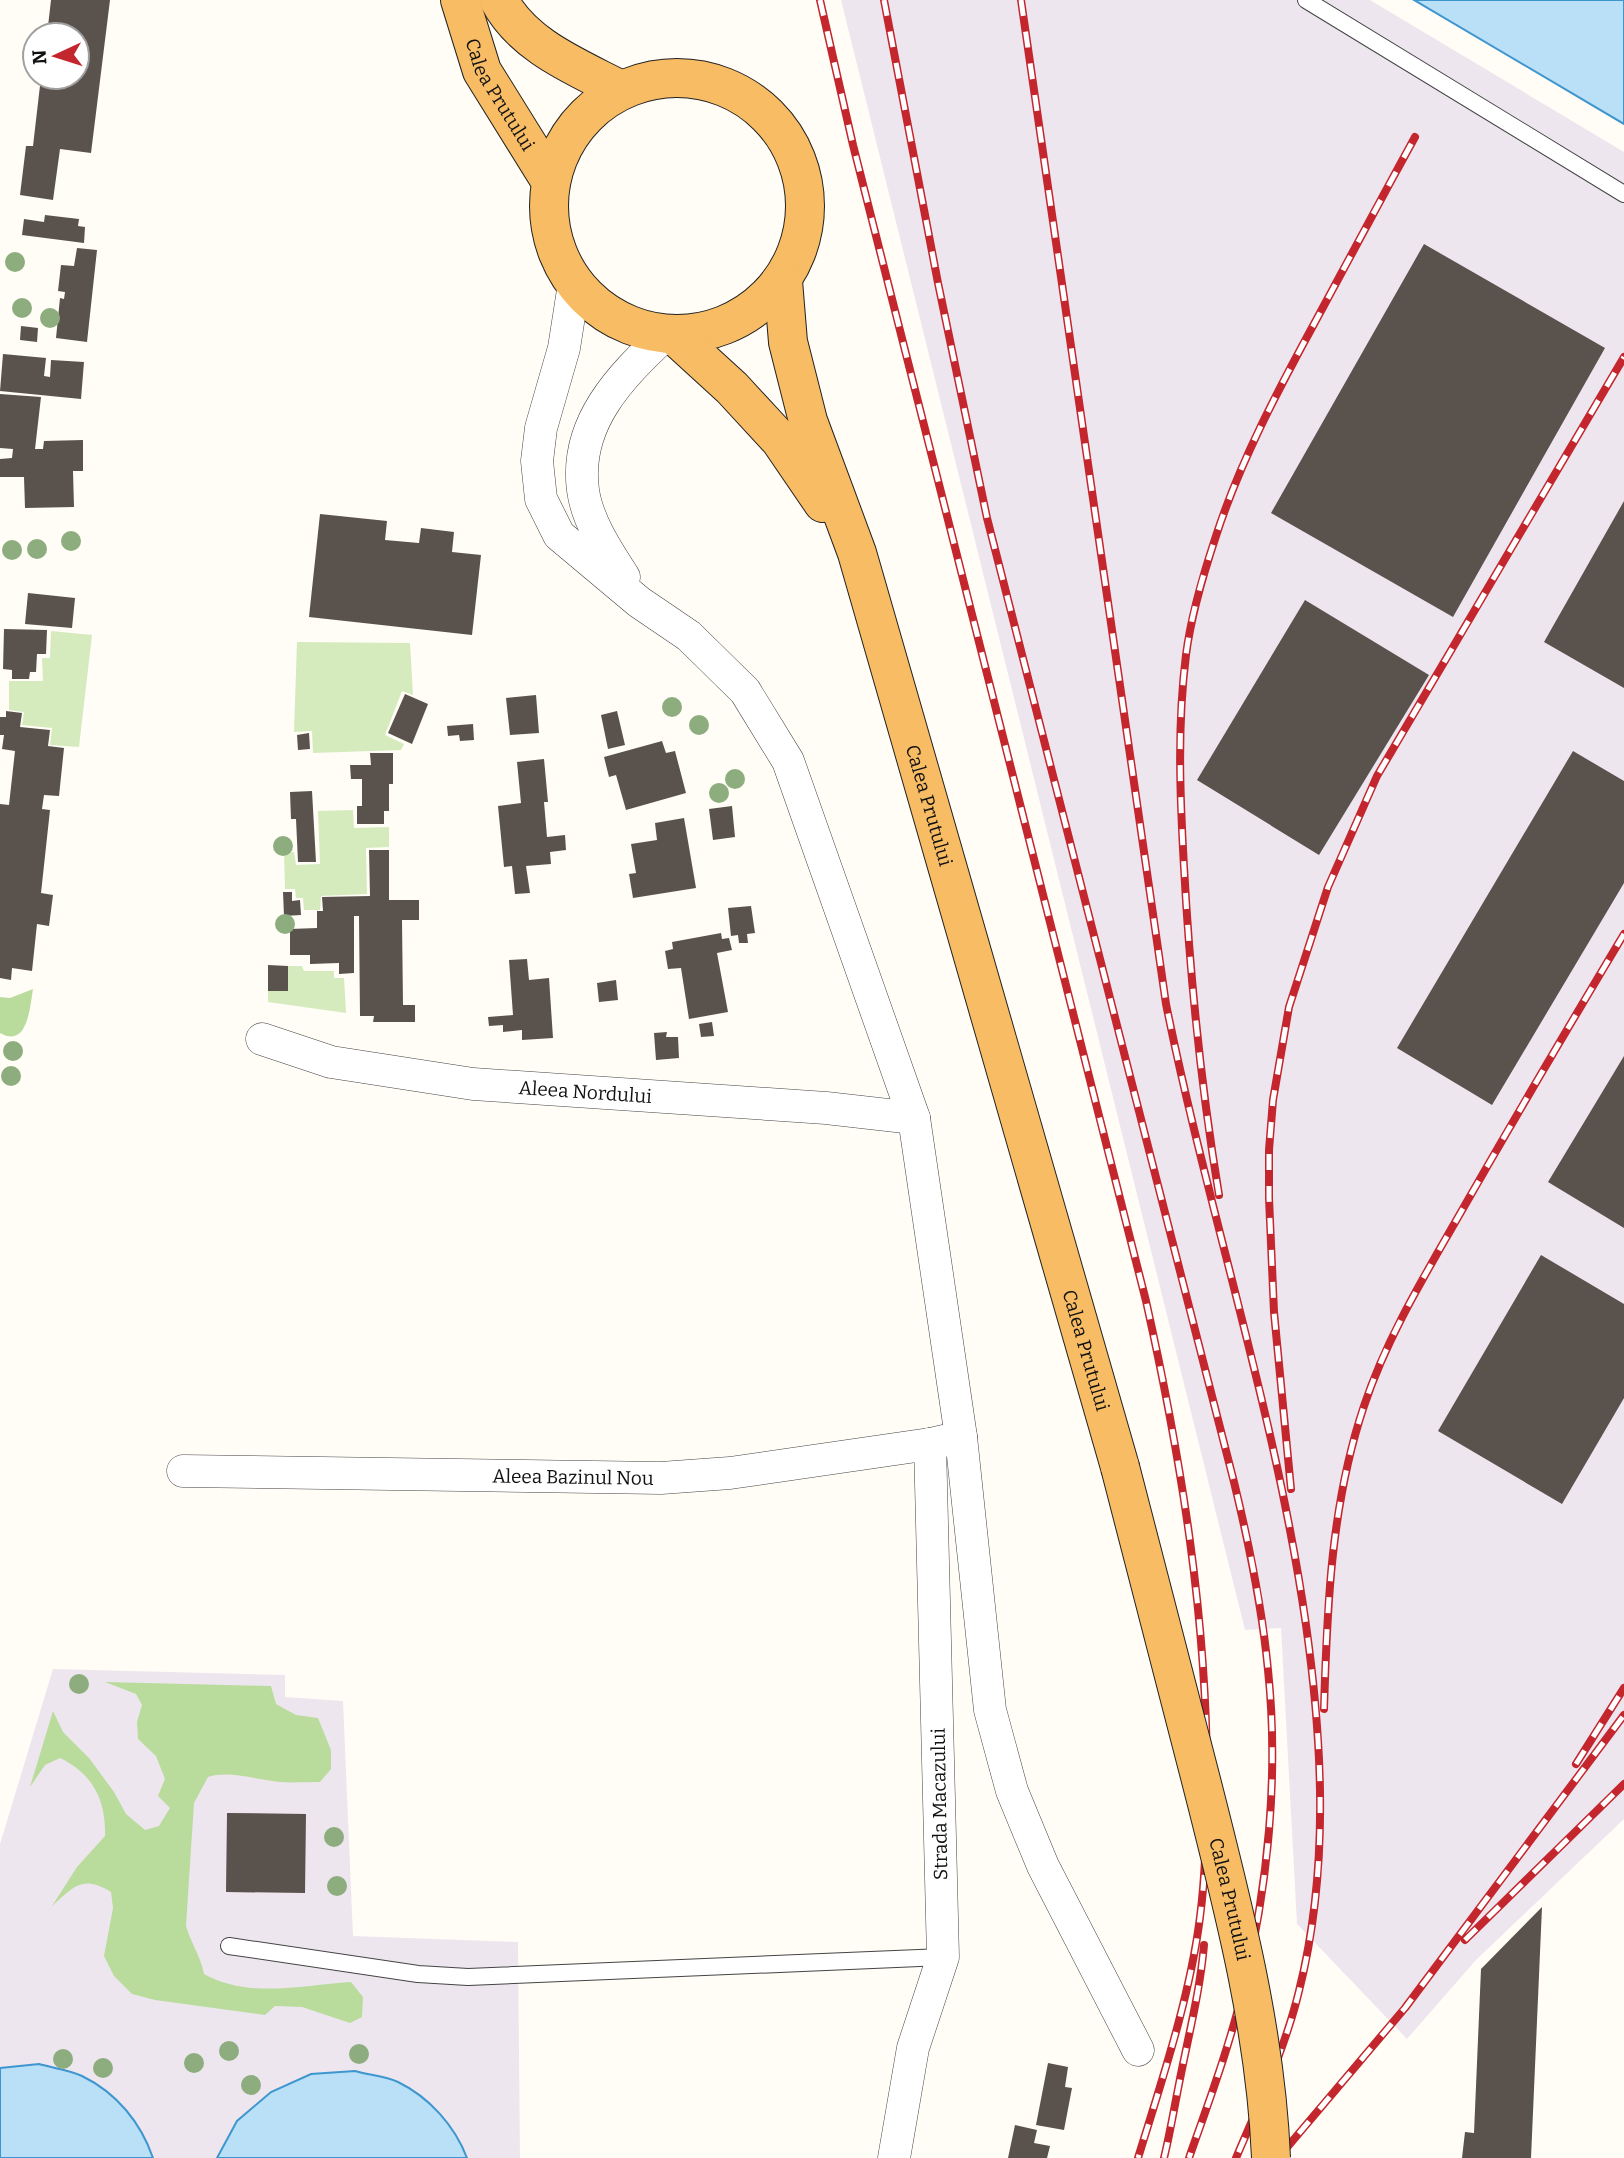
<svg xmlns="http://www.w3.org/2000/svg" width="1624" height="2158" font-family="Bitter,serif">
<rect width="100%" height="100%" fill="#fffdf5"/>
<path fill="#eee6ef" d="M841,0h529l254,152v1667l-148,141 -69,79 -110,-115 -16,-296 -36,2z
M53,1669l232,6v22l58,4 10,235 165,6 2,216h-520v-314z"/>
<path fill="#d5ebbd" d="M51,631l41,4 -13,112 -29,-2 2,-17 -30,-3 2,-13 -15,-2v-29h34l-1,-23h8z
M297,642l113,1 3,52 -11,-4 -17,44 19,9 -3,6 -88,3 -1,-22 -18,1z
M353,810l1,18 35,-1v20l-23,1 1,46 -46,2 -1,14h-16l-1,-12h-7l-1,-9h-10l-1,-37h10l2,13 24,-1 -2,-53z
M288,966h14l2,5h30v7h10l2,35 -78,-11v-11h20z"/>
<path fill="#b9dc9c" d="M33,989c-3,17 -5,60 -33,44v-36l10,1z
M105,1682l166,4 5,18 20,11 22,3 13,32v19l-11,13c-13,0 -27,1 -40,0 -23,-2 -50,-12 -72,-5l-14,26 -8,123c5,17 15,31 18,48 45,25 98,11 147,8l12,15 -1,20 -12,6 -48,-16 -27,-1 -10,9 -110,-15 -23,-6 -18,-18 -10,-20 9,-48 -2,-16c-29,-17 -36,-6 -59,14l25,-39 28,-31c1,-36 -12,-62 -45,-78l-15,7 -15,22 23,-76 10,21 26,26 25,34 12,22 19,16 14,-4 11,-18 -12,-12 7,-17 -9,-23 -18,-17 -1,-17 5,-17 -6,-11z"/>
<path fill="#b9e0f7" stroke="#3f96cf" stroke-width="2" d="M1414,0h210v124z
M39,2064c14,4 31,6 43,12 35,17 59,47 71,82h-153v-90z
M355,2071c13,4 30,5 43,11 31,15 57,44 69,76h-250l20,-37 34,-29 40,-18z"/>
<path fill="#5a524d" d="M51,0h59l-19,153 -31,-4 -7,51 -33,-5 6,-49h7l8,-69h36v-42h-30z
M45,215l34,4 -1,7 7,1 -1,16 -62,-8 2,-16 20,3z
M1424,244l181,104 -152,269 -182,-104z
M77,248l20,2 -10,92 -31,-4 4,-40 4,1 1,-7 -7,-1 3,-26 13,1z
M21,326l17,2 -1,14 -17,-2z
M3,354l43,4 -2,18 6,1 1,-17 33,2 -3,37 -81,-8z
M0,394l41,3 -6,52h8l1,-8 39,-1v31h-10l1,36 -49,1 -1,-31h-24v-18l12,-1 1,-9 -13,-1z
M1624,501v187l-80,-46z
M320,514l67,7 -2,19 34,3 2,-15 33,4 -2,20 29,3 -9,80 -163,-18z
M28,593l47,5 -3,30 -47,-4z
M1305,600l124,75 -110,180 -122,-75z
M4,629l43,1 -1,24h-9l-1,18h-6l-1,7h-17v-9l-9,-1z
M405,694l23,10 -16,40 -24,-11z
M536,695l3,38 -29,2 -4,-37z
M6,711l16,2 -2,14 30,3 -2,16 16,2 -5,48 -15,-1 -2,14 8,1 -9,83 12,2 -4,31 -12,-2 -5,47 -20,-3 -1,12 -11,-2v-174l9,1 6,-54 -13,-2 2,-14h-4v-18h6z
M617,711l8,34 -17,4 -7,-34z
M473,724l1,16 -14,1 -1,-6 -11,1 -1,-10z
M309,733l1,16 -12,1 -1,-15z
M662,741l4,12 9,-2 11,42 -60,17 -10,-35 -7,2 -5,-20z
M1573,751l51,30v102l-132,222 -95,-57z
M370,753h23v31h-4v27h-5v13h-27v-18h5v-27h-11l-1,-14h21z
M544,759l4,43h-4l3,35 18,-2 1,15 -16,2 1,12 -25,2 4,27 -15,1 -3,-28 -8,1 -6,-61 23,-3 -4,-41z
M312,791l4,71h-18l-2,-43h-5l-1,-27z
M732,806l3,31 -22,3 -4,-31z
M684,818l12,70 -63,10 -4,-24 7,-1 -5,-29 26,-4 -2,-17z
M369,850h20v50h30v20h-17l1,85h12v17h-42l1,-6h-14l-1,-100h-5v57l-15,1v-11l-29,1v-9h-20v-26l27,-1v-17h6l-1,-14 48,-1z
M283,892h9v9l8,-1 1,15 -17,1z
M751,906l4,27 -8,1 1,9h-9l-1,-8 -7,1 -3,-28z
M721,933l1,6 7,-1 3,12 -15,3 11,59 -39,7 -8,-51 -13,1 -3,-18 8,-2 -1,-7z
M527,959l2,21 20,-2 4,60 -31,2v-10l-19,2v-7l-14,1 -1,-9 25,-2 -4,-55z
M268,965l20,1v25h-20z
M616,980l2,20 -19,2 -2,-19z
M712,1022l2,14 -13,1 -2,-13z
M667,1032l-1,5h12l1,21 -23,2 -2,-27z
M1624,1056v172l-76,-46z
M1541,1255l83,49v94l-62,106 -124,-73z
M227,1813l79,1 -1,79 -79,-1z
M1542,1907l-11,251h-69l3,-26 9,1 7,-164z
M1048,2063l20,4 -3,20 7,1 -8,42 -28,-5z
M1015,2125l22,5 -3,13 16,3 -3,12h-39z"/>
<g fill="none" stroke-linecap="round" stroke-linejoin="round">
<g stroke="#444" stroke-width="18">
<path id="service" d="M1306,0l318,194
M229,1946l189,28 50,3 475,-20"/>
</g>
<g stroke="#444" stroke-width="33">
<g id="minor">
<path d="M574,284l-10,64 -23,80 -4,33 4,38 18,36 80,67 50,34 56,55 43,70 126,357 47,319 29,273 22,81 31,75 95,184"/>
<path d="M624,577c-16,-25 -37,-56 -41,-87 -9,-67 38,-114 82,-155"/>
<path id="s1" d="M262,1039l69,23 142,22 353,24 88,10"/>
<path id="s2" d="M183,1471l478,7 69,-5 200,-29 31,-7"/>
<path d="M894,2158l19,-110 30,-91 -13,-513"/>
</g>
</g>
<g stroke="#222" stroke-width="40">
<g id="trunk">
<path id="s3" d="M460,0l22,71 69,111"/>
<path d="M499,0c24,46 78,67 122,90"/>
<circle cx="677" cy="206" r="128"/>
<path id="s4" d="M783,281l5,61 20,79 49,132 263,914"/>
<path d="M674,335l58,53 48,52 43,63"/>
</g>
</g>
<use href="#service" stroke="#fff" stroke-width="16"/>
<use href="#minor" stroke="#fff" stroke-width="32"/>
<use href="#trunk" stroke="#f7bc64" stroke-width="38"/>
<g stroke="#c4262e" stroke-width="8">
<path id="rail" d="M820,0l33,145 293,1156c35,157 61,317 61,478 0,46 -1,92 -7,138 -10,80 -38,163 -62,241
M884,0l54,283 49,235 247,964c15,62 28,124 34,188 11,104 0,215 -24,316 -14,59 -35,115 -55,172
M1021,0l145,1004c42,208 110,410 140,621 17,121 23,246 -7,366 -14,58 -40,113 -63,167
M1219,1195c-18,-109 -29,-218 -35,-328 -4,-70 -7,-141 2,-212 5,-40 17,-80 30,-119 24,-74 61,-144 98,-212 34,-63 67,-125 101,-187
M1291,1489l-17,-177 -5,-114v-48l4,-50 16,-93 39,-120 49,-111 247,-419
M1324,1709c3,-102 7,-205 40,-303 23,-69 61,-131 97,-194 53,-93 108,-186 163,-278
M1576,1764l48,-76
M1465,1940l159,-156
M1164,2158c6,-25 10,-49 15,-74 9,-47 21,-92 25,-139
M1278,2158l127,-150 219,-293"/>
</g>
<use href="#rail" stroke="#fff" stroke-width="5" stroke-dasharray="16" stroke-linecap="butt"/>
<g stroke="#222" stroke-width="40" stroke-linecap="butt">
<g id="trunk-bridge">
<path id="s5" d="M1120,1467c28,105 55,211 82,317 31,122 64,248 69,374"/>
</g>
</g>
<use href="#trunk-bridge" stroke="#f7bc64" stroke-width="38"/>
</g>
<g fill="#8dad7f">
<circle cx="15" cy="262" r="10"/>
<circle cx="22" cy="308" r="10"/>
<circle cx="50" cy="318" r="10"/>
<circle cx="71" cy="541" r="10"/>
<circle cx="37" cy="549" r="10"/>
<circle cx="12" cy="550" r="10"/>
<circle cx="672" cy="707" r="10"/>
<circle cx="699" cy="725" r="10"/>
<circle cx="735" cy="779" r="10"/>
<circle cx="719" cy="793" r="10"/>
<circle cx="283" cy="846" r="10"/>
<circle cx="285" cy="924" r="10"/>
<circle cx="13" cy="1051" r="10"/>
<circle cx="11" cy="1076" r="10"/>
<circle cx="79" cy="1684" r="10"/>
<circle cx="334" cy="1837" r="10"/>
<circle cx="337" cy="1886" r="10"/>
<circle cx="229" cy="2051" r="10"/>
<circle cx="359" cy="2054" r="10"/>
<circle cx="63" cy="2059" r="10"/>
<circle cx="194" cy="2063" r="10"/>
<circle cx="103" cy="2068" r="10"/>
<circle cx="251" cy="2085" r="10"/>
</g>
<g text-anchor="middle" stroke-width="7" stroke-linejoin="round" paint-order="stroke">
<g font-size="19" fill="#111" stroke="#fff">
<text dy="7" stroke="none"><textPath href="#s3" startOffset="103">Calea Prutului</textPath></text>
<text dy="7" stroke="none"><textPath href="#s4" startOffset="546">Calea Prutului</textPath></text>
<text dy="7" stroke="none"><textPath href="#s1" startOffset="329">Aleea Nordului</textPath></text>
<text dy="7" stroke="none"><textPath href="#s4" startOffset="1113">Calea Prutului</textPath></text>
<text dy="7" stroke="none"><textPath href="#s2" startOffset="390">Aleea Bazinul Nou</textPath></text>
<text transform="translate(939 1804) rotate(-91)" y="7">Strada Macazului</text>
<text dy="7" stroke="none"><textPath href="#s5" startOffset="446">Calea Prutului</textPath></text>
</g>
</g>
<g transform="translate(56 56) rotate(266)"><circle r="33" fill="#ffffff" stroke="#a0a0a0" stroke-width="2"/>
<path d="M0-5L12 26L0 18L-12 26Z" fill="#c4262e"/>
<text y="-10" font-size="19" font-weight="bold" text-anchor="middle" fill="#111111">N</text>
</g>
</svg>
